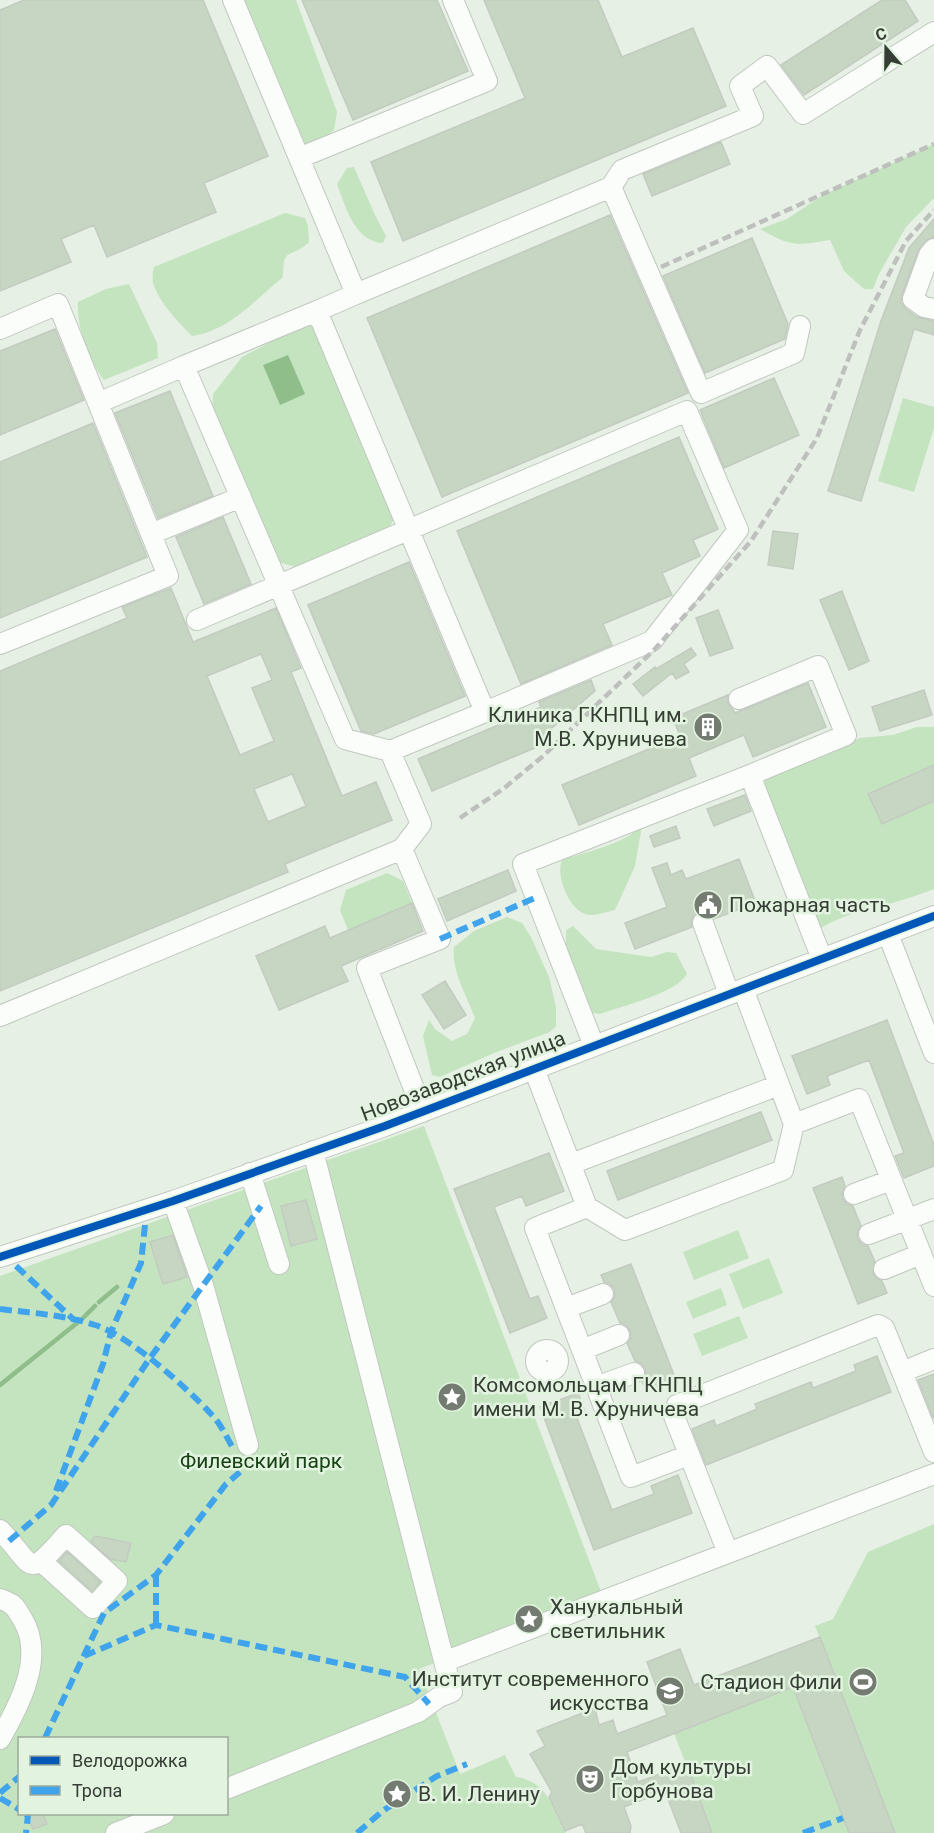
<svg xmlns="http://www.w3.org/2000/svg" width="934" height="1833" font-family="Roboto,sans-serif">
<rect width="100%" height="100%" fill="#e6f0e4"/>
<path fill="#c4e4c0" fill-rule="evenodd" d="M244,0h52l41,112 -3,18 -19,14 -9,1 -16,-28z
M934,144v54l-28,29 -27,47 -6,15h-9l-20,-18 -14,-31c-36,6 -38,7 -70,-11l27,-10 36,-24z
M354,167l21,48 11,21 -3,7c-28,-1 -38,-37 -46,-59l10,-16z
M285,213l20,5 3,8 1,16c-18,18 -26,2 -26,35 -28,23 -54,54 -91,59 -13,-13 -35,-36 -39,-54 -1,-5 0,-10 1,-15z
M129,284l28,59 1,15 -54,22c-15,-19 -28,-54 -26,-78l28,-13z
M314,319l82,196 -9,17 -91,35 -18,-5 -66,-147 1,-21 29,-37z
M903,398l31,9v21l-20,64 -36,-11z
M917,727h17v38l-66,29 14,30 52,-23v88c-11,4 -21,8 -32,11 -28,9 -55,12 -81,28l-19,-29 -41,-111 4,-17 31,-11h17l47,-22 33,-3z
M642,826l-7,40 -20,44c-8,2 -17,5 -25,5 -20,-1 -35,-39 -28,-55 26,-9 60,-15 80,-34z
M387,873l16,8 9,22 -64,27 -8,-20 6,-20z
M507,917l15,6 9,14 18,40 7,30v19l-6,6 -56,21 -54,24 -8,-2 -9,-39 6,-16 6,9 17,12 15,-7 8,-16c-8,-22 -24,-47 -21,-71l20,-16z
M573,926l23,23 55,8 16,-5 9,1 11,21c-12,20 -65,32 -87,40l-8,-1 -13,-11 -13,-41v-31z
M424,1126l179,471 -184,72 41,105 45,-19 11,22c34,5 35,32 50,56h-566v-557zM20,1738h206v76h-206z
M738,1230l11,28 -55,22 -11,-28z
M769,1258l14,35 -40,16 -14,-35z
M721,1288l6,17 -34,14 -7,-17z
M739,1316l9,22 -46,18 -9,-22z
M934,1524v309h-222l-38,-100 119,-46 36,-26 -14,-35 18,-7 35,-67z"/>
<path fill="#8fbe8a" d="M288,355l17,39 -25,11 -17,-40z"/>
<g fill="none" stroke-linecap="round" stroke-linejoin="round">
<path stroke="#8fbe8a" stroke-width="4.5" d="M99,1302l18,-15
M82,1319l13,-13
M0,1385l77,-62"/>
</g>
<path fill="#c6d6c3" stroke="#c3cbc1" stroke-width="1.5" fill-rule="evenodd" d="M24,0h179l65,156 -64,27 12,29 -109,45 -13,-32 -33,14 10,23 -71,29v-281z
M302,0h135l31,71 -115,49z
M484,0h114l24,57 71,-29 33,78 -323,135 -32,-79 154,-64z
M882,0h23l13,21 -114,74 -23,-30z
M721,142l9,22 -78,32 -9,-22z
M610,215l78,178 -246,104 -75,-179z
M934,219v18l-9,4 -7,10 -16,44 -1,7 5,7 11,8 17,4v14l-20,-6 -53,172 -33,-10 53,-170 28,-73z
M752,238l36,86 -3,15 -80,34 -42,-97z
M55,329l29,71 -84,35v-84z
M774,378l25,57 -75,33 -24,-58z
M170,391l43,105 -55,22 -43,-105z
M93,423l54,134 -147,61v-156z
M679,437l39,92 -25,11 7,16 -38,17 10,22 -69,29 9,21 -91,39 -64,-153z
M223,517l28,67 -47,20 -28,-67z
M773,531l25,3 -5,35 -25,-4z
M409,562l56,134 -91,38 -13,-3 -53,-126z
M171,588l22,54 83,-34 25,60 -10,4 51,124 34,-14 16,38 -107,44 3,8 -288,119v-320l127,-53 -5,-11zM261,654l11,26 -20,8 22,53 -34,14 -33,-79zM292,774l14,32 -38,16 -14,-33z
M842,591l27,70 -20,9 -29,-70z
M718,610l15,38 -23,8 -14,-38z
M691,648l5,7 -12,9 5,8 -13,7 -4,-6 -29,23 -10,-12 22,-17 1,2z
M591,680l4,11 -50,43 4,8 -117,49 -14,-32 123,-52 -2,-5z
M808,683l18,44 -73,30 -9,-22 -55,23 7,18 -117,49 -17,-40 118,-49 -7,-18 55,-23v8l7,10z
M924,690l8,25 -52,16 -8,-24z
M934,765v36l-52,23 -14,-30z
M745,795l6,16 -37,15 -7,-17z
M676,826l4,12 -26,9 -4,-11z
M739,859l17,44 -42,16 -8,-8 -8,1 -7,8 1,7 -57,22 -10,-26 42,-16 -15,-39 15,-5 4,12 11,-5 4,9z
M508,870l8,21 -69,30 -9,-22z
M412,903l11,28 -82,35 7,15 -69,29 -23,-54 69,-30 5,12z
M445,981l21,34 -22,14 -22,-34z
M887,1020l47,125v21l-30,12 -9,-22 9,-3 -35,-93 -42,16 3,9 -23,9 -15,-38z
M761,1112l11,28 -154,60 -11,-29z
M549,1153l15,38 -38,15 -4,-10 -28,11 36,92 8,-3 9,22 -37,15 -56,-144z
M842,1177l3,9 -3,7 1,6 4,5 6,2 8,20 -4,6 1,7 4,5 6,2 7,16 -2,11 3,5 6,3 5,12 -29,11 -45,-116z
M306,1200l11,39 -26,7 -10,-40z
M173,1235l14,42 -24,7 -13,-42z
M631,1264l45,116 -29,12 -5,-11 4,-5 -1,-8 -4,-5 -6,-2 -8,-18 4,-6 -1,-6 -4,-6 -6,-2 -9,-21 4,-6 -1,-7 -4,-5 -6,-2 -3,-7z
M877,1356l14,36 -185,73 -14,-36 22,-9 2,6 41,-17 -2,-5 56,-22 2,6 43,-17 -2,-6z
M934,1374v44h-1l-15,-38z
M578,1393l8,22 -9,3 35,92 42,-16 -3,-8 27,-11 14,38 -98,37 -54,-143z
M95,1536l36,7 -5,19 -16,-3 -19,-17z
M67,1552l33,30 -8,9 -33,-30z
M820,1637l75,196h-46l-56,-146 -166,65 11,30 49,-18 25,69h-31l-16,-42 -41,16 7,19 -1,7h-44l-4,-9 -17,7 -16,-34 3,-5 -22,-38 15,-8 -8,-15 58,-23 4,17 14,-5 4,14 50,-19 -20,-53 33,-13 14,36z
M27,1814h16l4,10 -14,5z"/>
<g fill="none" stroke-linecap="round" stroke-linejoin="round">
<g stroke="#c0c8bf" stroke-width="22">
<path id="minor" d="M299,158l188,-77 -34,-81
M611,187l11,-17 131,-54 -13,-30 27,-20 36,48 131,-82
M934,249l-5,6 -16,44 11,8 10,2
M356,294l255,-107 90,206 93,-40 6,-27
M317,311l-133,55 161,373 45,12
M0,329l58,-25 110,272 -168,68
M98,403l86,-37
M151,534l90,-37
M197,620l490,-209 51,119 -86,111 -167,71
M739,699l79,-33 28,69 -96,40
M402,849l38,90 -73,29 56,144
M703,923l26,71
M888,934l46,119
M743,989l51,135 65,-25 75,187
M0,1016l402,-167 19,-25 -31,-73 95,-39 -168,-401 39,-17 -123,-294
M594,1046l-71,-182 227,-89 72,184
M534,1069l53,138 -52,21 96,249 58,-22
M571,1164l208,-79
M250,1173l29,91
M854,1194l37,-14
M173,1201l30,84 45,160
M587,1207l38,23 158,-60 11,-46
M869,1234l65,-25
M0,1257l173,-56 212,-75 549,-210
M884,1269l37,-15
M566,1308l37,-14
M536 1361a11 11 0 1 1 22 0a11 11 0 1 1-22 0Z
M582,1350l37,-15
M934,1359l-32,13 32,80
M596,1387l38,-14
M0,1530c35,36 25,52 66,5l51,46 -24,27 -51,-46
M728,1553l-54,-137 3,-11 201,-80 6,3 18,44
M0,1599c15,5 15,8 23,21 22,37 -4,86 -23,119
M446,1661l488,-187
M226,1789l192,-77 21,-15 13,-5 -139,-541
M116,1833l48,-19"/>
</g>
<use href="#minor" stroke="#fbfdfb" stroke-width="20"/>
<path stroke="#bec0bd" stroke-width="4.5" stroke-dasharray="9 4.5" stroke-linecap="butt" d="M661,267l273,-123
M460,818l43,-29 39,-32 112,-107 97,-109 66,-103 43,-108 46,-89 28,-31"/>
<path stroke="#3fa4eb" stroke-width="6" stroke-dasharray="12 6" stroke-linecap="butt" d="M440,939l97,-42
M16,1266l57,53
M0,1309c32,4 65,6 95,16 35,11 92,63 117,90 9,9 15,23 22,35
M56,1491l47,-127 8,-32 30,-69 4,-38
M9,1541l42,-36 99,-147 111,-152
M156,1575v50
M84,1656l72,-31 249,52 24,27
M45,1738l59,-125 52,-38 70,-91 14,-12
M0,1793l20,-17
M0,1798l20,12
M25,1814l3,1 -2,18
M357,1833l27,-23 53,-34 30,-12
M803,1833l40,-15"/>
<g stroke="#e2f4e0" stroke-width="11">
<path id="cycleway" d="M0,1257l173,-56 212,-75 549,-210"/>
</g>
<use href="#cycleway" stroke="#0057b8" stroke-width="8"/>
</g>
<defs>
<g id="building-disc" transform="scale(1.5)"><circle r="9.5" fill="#747c72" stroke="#e2f4e0"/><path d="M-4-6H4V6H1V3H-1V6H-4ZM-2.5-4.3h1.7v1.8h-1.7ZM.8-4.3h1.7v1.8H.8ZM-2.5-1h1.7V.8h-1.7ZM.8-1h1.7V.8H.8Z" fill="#fff"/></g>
<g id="civic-disc" transform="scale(1.5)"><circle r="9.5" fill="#747c72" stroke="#e2f4e0"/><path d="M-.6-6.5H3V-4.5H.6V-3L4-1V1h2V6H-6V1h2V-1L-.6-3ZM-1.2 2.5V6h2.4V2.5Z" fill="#fff"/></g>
<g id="sight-disc" transform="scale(1.5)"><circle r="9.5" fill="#747c72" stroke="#e2f4e0"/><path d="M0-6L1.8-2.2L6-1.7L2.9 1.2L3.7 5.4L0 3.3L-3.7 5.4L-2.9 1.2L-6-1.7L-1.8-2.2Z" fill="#fff"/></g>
<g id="stadium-disc" transform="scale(1.5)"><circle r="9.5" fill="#747c72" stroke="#e2f4e0"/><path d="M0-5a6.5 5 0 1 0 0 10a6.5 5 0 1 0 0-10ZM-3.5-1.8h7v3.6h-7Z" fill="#fff"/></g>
<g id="university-disc" transform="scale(1.5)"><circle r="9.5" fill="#747c72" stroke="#e2f4e0"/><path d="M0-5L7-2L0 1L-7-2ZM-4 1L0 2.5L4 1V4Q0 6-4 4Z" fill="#fff"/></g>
<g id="theatre-disc" transform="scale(1.5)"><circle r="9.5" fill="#747c72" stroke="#e2f4e0"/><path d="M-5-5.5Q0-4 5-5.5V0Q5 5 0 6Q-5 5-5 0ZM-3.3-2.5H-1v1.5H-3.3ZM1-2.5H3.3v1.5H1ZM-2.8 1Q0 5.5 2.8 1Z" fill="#fff"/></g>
</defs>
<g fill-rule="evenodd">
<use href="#building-disc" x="708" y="727"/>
<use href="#civic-disc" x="708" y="905"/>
<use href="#sight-disc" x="452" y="1397"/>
<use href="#sight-disc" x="529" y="1619"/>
<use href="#stadium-disc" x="863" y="1682"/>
<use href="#university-disc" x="670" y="1691"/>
<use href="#theatre-disc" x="590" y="1779"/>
<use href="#sight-disc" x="397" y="1794"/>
</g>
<g text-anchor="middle" stroke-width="5" stroke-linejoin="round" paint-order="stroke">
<g font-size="21" fill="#363d35" stroke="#e2f4e0" text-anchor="start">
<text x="687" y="722" text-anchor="end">Клиника ГКНПЦ им.<tspan x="687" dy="24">М.В. Хруничева</tspan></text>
<text x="729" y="912">Пожарная часть</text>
<text x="473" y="1392">Комсомольцам ГКНПЦ<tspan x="473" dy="24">имени М. В. Хруничева</tspan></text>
<text x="550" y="1614">Ханукальный<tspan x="550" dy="24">светильник</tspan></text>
<text x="649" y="1686" text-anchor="end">Институт современного<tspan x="649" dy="24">искусства</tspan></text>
<text x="842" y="1689" text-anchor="end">Стадион Фили</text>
<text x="611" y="1774">Дом культуры<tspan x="611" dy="24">Горбунова</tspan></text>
<text x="418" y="1801">В. И. Ленину</text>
</g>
<g font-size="21" fill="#363d35" stroke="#e2f4e0">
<text transform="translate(463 1076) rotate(-21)" y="7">Новозаводская улица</text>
</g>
<g font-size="21" fill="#174213" stroke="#e2f4e0">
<text x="261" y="1468">Филевский парк</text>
</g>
</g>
<rect x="18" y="1737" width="210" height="78" fill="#e2f4e0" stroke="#9dab9c" stroke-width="1.5"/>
<rect x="30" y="1756" width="30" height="9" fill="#0057b8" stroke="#9dab9c" stroke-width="1.5"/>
<text x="72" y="1767" font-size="18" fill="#363d35">Велодорожка</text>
<rect x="30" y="1786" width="30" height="9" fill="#3fa4eb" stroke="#9dab9c" stroke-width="1.5"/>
<text x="72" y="1797" font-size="18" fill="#363d35">Тропа</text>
<g transform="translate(886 48) rotate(340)" stroke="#e2f4e0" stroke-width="4.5" paint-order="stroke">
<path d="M0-4.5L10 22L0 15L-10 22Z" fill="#363d35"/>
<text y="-9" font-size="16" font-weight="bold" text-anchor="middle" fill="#363d35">С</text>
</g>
</svg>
